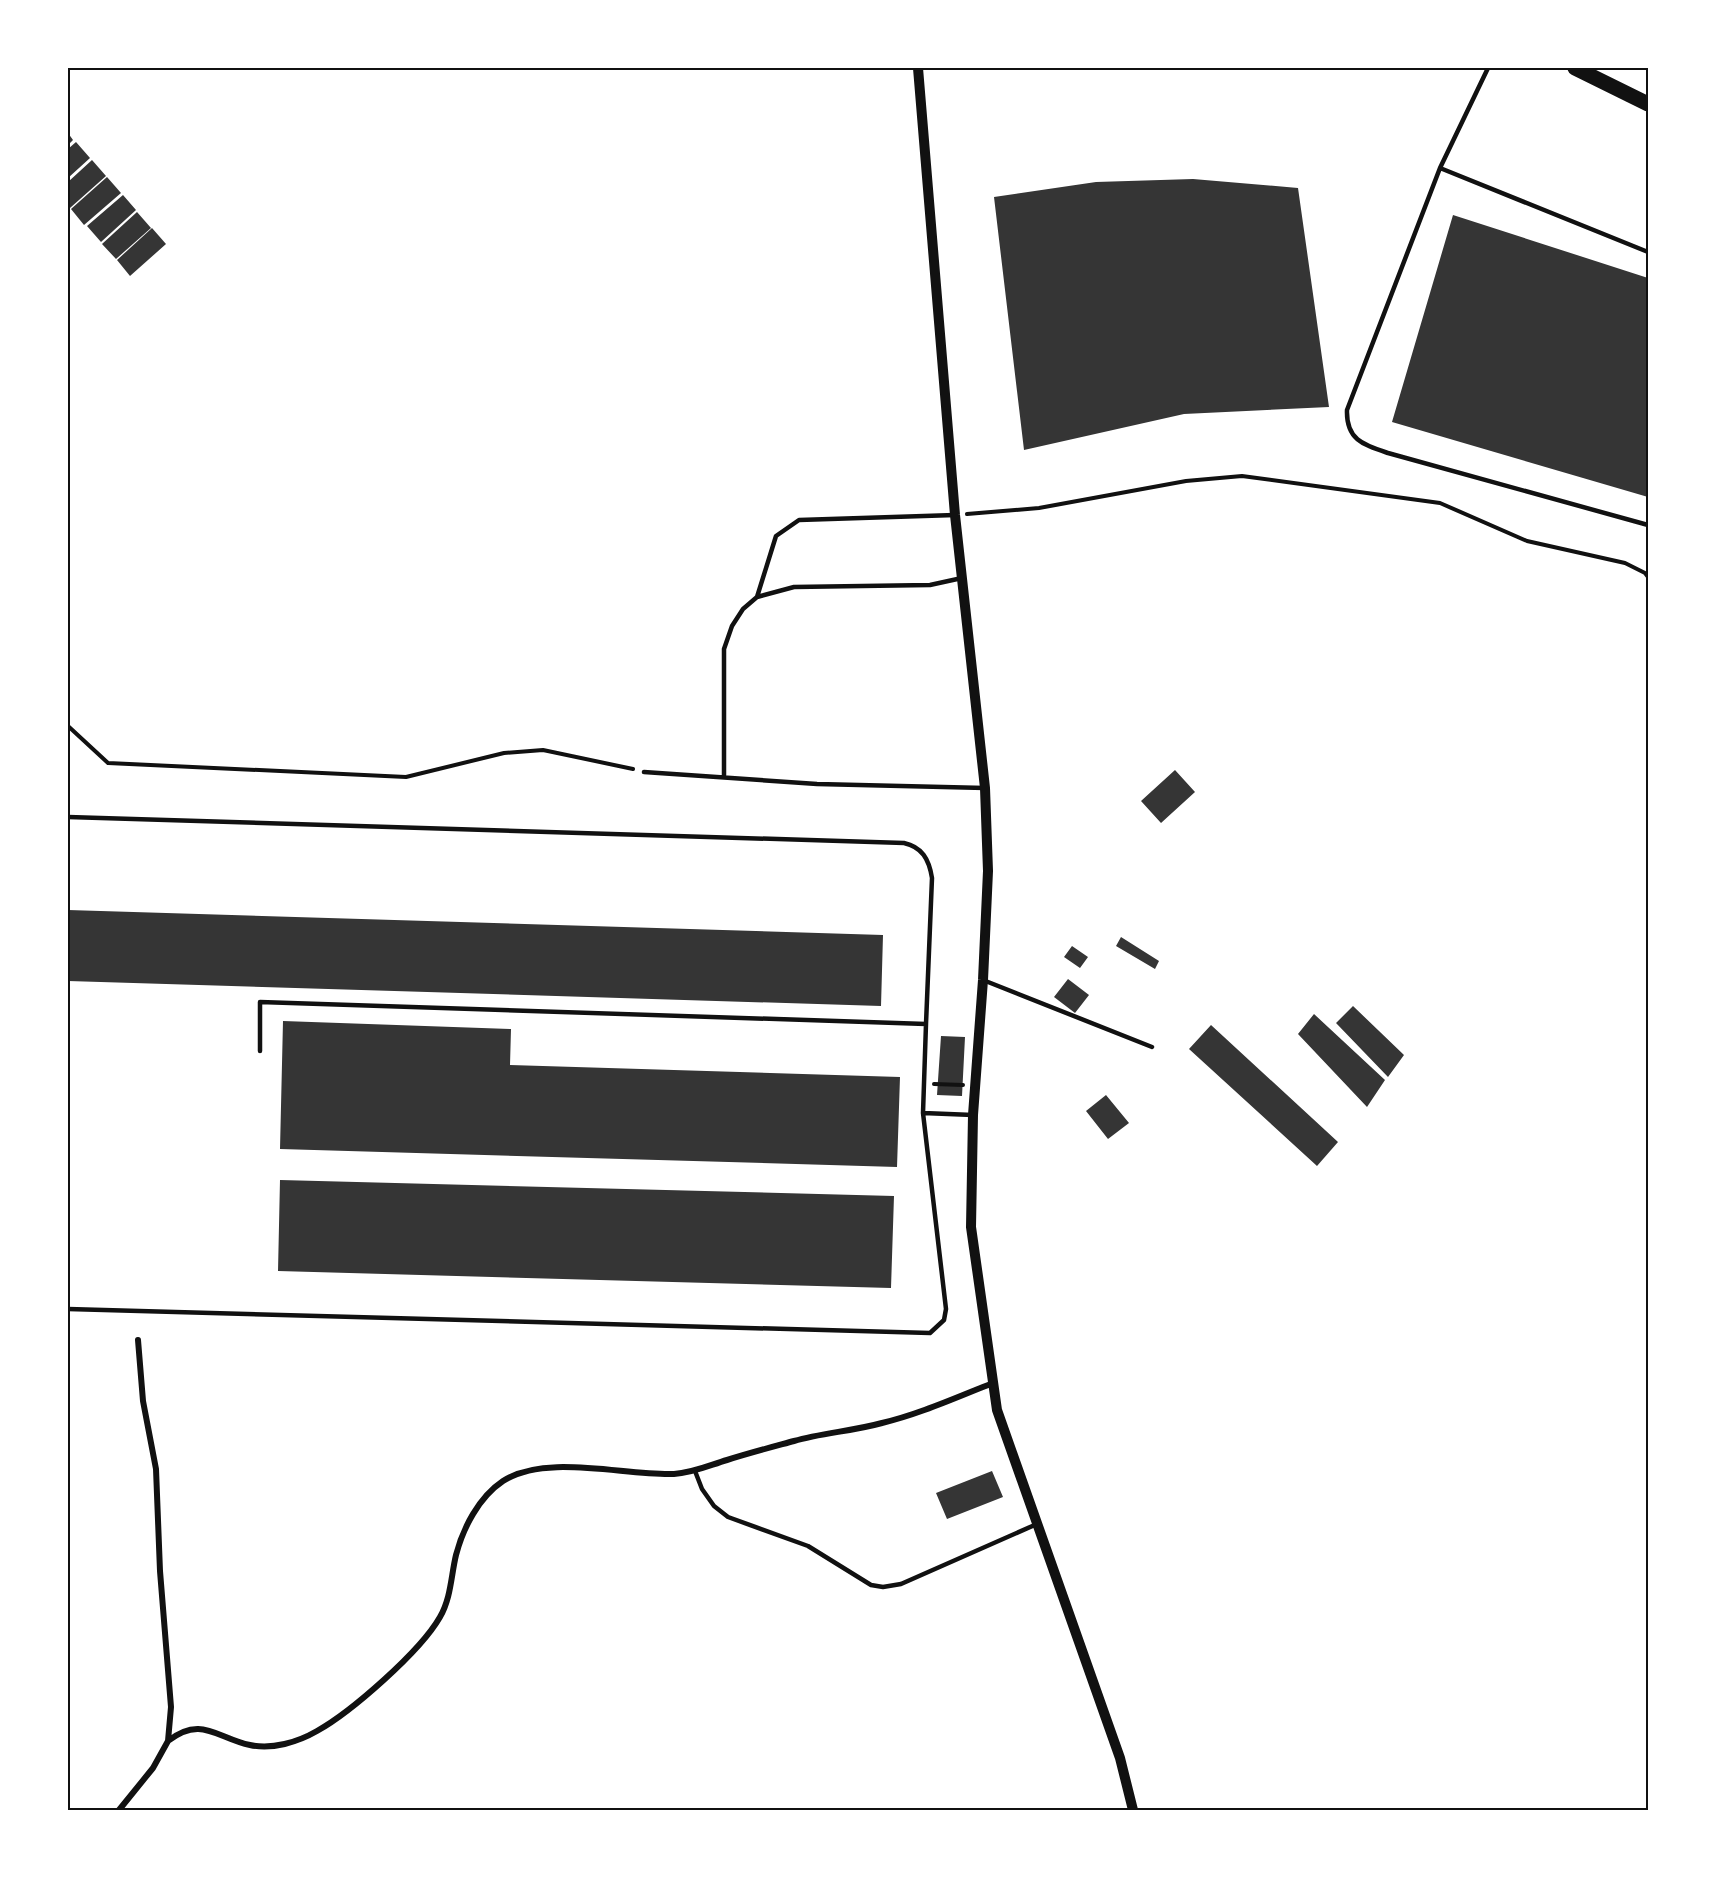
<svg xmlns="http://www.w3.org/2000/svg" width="1716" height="1878" font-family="'Asap Condensed',sans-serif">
<rect width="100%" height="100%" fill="#fff"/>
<path fill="#353535" d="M68,133l5,7 -5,5z
M76,142l14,16 -22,20v-29z
M92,160l14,16 -36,32 -2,-3v-23z
M107,177l14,16 -37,32 -13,-16z
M1193,179l105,9 31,219 -145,7 -160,36 -30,-253 102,-15z
M123,195l13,15 -35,32 -14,-16z
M137,212l14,16 -35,31 -14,-15z
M1453,215l195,63v219l-256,-75z
M152,228l14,16 -36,32 -13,-16z
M1175,770l20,22 -34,31 -20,-22z
M68,910l815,25 -2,71 -813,-25z
M1121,937l38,24 -4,8 -39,-23z
M1072,946l16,11 -8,11 -16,-11z
M1068,979l21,16 -14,18 -21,-16z
M1353,1006l51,49 -16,22 -52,-54z
M1314,1014l71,66 -18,27 -69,-73z
M283,1021l228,8 -1,36 390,12 -3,90 -617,-18z
M1211,1025l127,117 -21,24 -128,-117z
M941,1036l24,1 -3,59 -25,-1z
M1106,1095l23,28 -21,16 -22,-28z
M280,1180l614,16 -3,92 -613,-17z
M992,1471l11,26 -56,22 -11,-26z"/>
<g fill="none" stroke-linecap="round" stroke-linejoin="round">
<path stroke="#111" stroke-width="4" d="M967,514l72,-6 147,-27 56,-5 198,27 87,38 98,22 20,10 3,4
M68,726l40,37 298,14 98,-24 39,-3 90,19
M934,1084l29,1"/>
<path stroke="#111" stroke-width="4.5" d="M1488,68l-48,100 -93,242c-1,30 17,35 41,43l260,72
M1440,168l208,84
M757,597l19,-61 23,-16 156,-5
M644,772l173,12 168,4
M724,777v-128l8,-23 11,-17 14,-12 37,-10 136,-2 32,-7
M68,817l836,26c18,4 25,16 28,35l-6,146
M983,980l169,67
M260,1051v-49l666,22 -3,89 50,2
M68,1309l862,24 14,-13 2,-11 -23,-196
M695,1471l7,18 12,17 14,11 80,29 63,39 12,2 18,-3 136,-60"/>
<path stroke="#111" stroke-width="6" d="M168,1741c33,-26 49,-3 82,4 22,5 48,-3 67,-14 34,-19 103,-79 123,-114 11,-19 11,-41 16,-62 7,-27 23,-58 47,-74 43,-28 122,-5 171,-7 19,-1 36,-9 53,-14 22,-7 45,-13 67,-19 28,-8 59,-10 88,-18 38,-9 75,-26 111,-40
M119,1810l34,-42 15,-27 3,-34 -11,-136 -4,-102 -13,-68 -5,-61"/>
<path stroke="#111" stroke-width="10" d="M918,68l37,447 30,273 3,83 -5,109 -10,135 -2,112 26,183 123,348 13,52"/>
<path stroke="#111" stroke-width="15" d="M1575,68l73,36"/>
</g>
<rect width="1716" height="1878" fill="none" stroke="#ffffff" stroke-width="138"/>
<rect x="69" y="69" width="1578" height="1740" fill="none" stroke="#111" stroke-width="2"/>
</svg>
